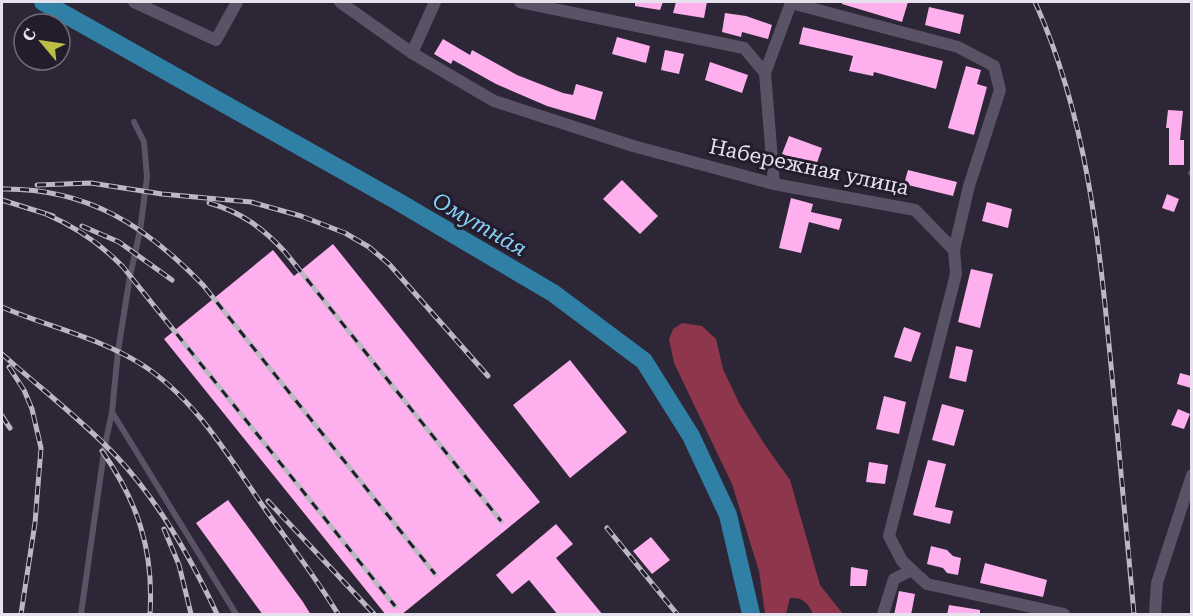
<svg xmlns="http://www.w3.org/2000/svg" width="1193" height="616" font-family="'Roboto Serif',serif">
<rect width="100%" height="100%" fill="#2c2637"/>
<path fill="#8e364b" d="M682,323l20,3 14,13 7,30 16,34 26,42 25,35 30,105 23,29h-30c-5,-11 -10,-17 -23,-16l-4,16h-21l-6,-43 -27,-87 -58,-121 -5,-24 4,-10z"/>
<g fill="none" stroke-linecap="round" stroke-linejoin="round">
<path stroke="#307fa5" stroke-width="18" d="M43,2l354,199 156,92 91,68 47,75 37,79 23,99"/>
</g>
<path fill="#feafed" d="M635,2h28l-3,8 -25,-4z
M676,2h31l-3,16 -31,-5z
M842,2h66l-6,20 -60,-18z
M929,7l35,8 -4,19 -35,-9z
M725,13l21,3 26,9 -4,14 -26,-7 -1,5 -19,-5z
M803,27l140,34 -7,28 -62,-17 -1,4 -24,-5 4,-15 -54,-12z
M617,37l33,9 -4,17 -34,-9z
M443,39l27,16 2,-5 45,25 46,18 10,2 3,-11 27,8 -8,28 -48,-14 -51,-22 -43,-24 -2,4 -17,-10z
M665,50l19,4 -5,20 -18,-4z
M710,62l38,13 -6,18 -37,-13z
M966,66l15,4 -4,14 10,3 -13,48 -26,-7z
M1168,110l15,1 -3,29h4v25h-15v-37h-3z
M789,136l33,12 -6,18 -34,-12z
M908,170l49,12 -4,14 -49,-12z
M622,180l36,36 -18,18 -37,-35z
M1167,194l12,5 -5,13 -12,-4z
M791,198l22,6 -2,8 31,7 -3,11 -30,-8 -8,31 -22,-5z
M987,202l25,7 -4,19 -26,-7z
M333,244l207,258 -139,113h-15l-222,-276 109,-89 21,26z
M971,269l22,5 -13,54 -22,-6z
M904,327l17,6 -10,29 -17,-5z
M956,346l17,4 -7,32 -17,-4z
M570,360l57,72 -57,46 -57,-73z
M1180,373l11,3v12l-14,-4z
M884,396l22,6 -7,32 -23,-5z
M942,404l22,6 -10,36 -22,-6z
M1178,409l12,5 -6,15 -13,-4z
M928,460l18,4 -11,43 18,4 -3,13 -37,-9z
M869,462l19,3 -3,19 -19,-2z
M228,500l75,102 8,13h-48l-67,-92z
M556,524l17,20 -17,14 47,57h-45l-29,-35 -17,14 -16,-19z
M651,537l19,23 -18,14 -19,-23z
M931,546l16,4 6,6 8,2 -3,17 -11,-2 -4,-5 -16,-4z
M985,563l62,17 -4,17 -63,-14z
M851,567l17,3 -2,16h-16z
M899,591l16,3 -4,21h-17z
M949,605l31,5v5h-33z"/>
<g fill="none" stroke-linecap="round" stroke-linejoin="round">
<path stroke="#5a5366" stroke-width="6" d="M134,122l10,20 3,35 -7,54 -10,45 -12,75 -6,61 124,202
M1191,173l1,-1
M81,614l24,-169 7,-33"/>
<path stroke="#5a5366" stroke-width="12" d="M134,2l82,38 21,-38
M340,2l72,51 82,48 139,45 141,38 141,26 39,40 2,24 -67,262 13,25 25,23 137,30
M520,2l224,46 21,25 9,111
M412,53l23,-51
M765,73l26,-70 167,44 36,19 6,24 -31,96 -15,64
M883,614l11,-35 18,-9
M1155,614l2,-31 35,-108"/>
<g stroke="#bbb7c4" stroke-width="5">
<path id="rail" d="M1035,2c52,115 64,239 76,363 8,83 16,166 23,249
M37,185l54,-2 71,11 89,8 50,14 44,17 24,14 20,17 99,112
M2,189c85,-1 143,36 201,96l232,289
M2,200l51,16
M209,203c32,9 54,25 76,49l216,269
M46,214c30,13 54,29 77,53l272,339
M82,226l37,16 53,38
M2,307c46,20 96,30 139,57 54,34 88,93 124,145 25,35 51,69 73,105
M2,354c38,34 80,66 115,103 43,46 74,101 100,157
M9,367l15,23 8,19 9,39 -6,75 -14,91
M2,416l8,12
M102,451c36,51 52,100 48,163
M268,501l106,113
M607,528l70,86
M164,529l15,36 12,49"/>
</g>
<use href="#rail" stroke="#221c2c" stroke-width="3" stroke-dasharray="9" stroke-linecap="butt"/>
</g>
<g text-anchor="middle" stroke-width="6" stroke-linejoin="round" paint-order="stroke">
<g font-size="21" fill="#e5e1ed" stroke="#221c2c">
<text transform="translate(809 167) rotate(12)" y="7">Набережная улица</text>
</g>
<g font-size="22" font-style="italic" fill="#87cff6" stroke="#221c2c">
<text transform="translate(480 224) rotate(30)" y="8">Омутна́я</text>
</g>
</g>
<rect width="1193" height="616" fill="none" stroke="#e5e1ed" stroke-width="6"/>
<g transform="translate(42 42) rotate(299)"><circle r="28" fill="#221c2c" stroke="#706b79" stroke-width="1.5"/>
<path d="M0-4.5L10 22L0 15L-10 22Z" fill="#bdbf43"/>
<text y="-9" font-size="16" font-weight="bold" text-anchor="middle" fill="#e5e1ed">С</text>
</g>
</svg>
